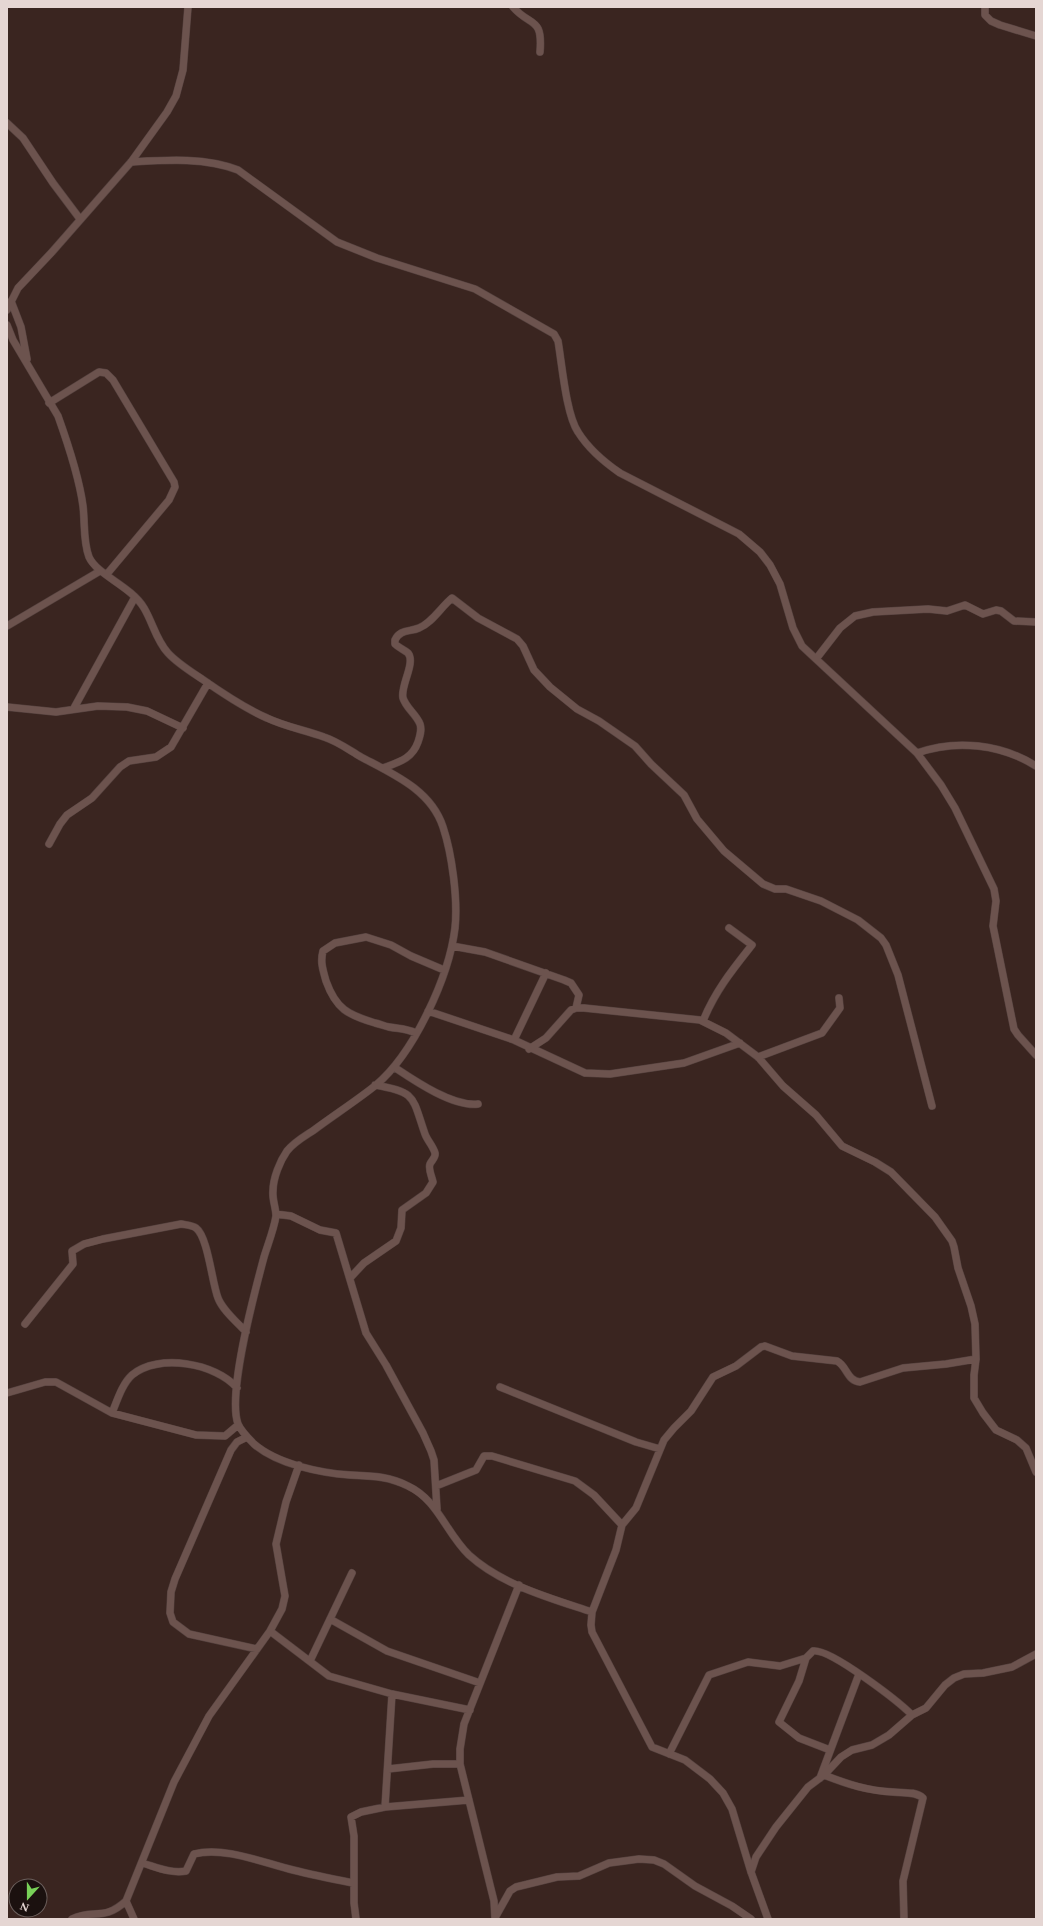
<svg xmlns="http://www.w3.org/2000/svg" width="1043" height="1926" font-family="Spectral,serif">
<rect width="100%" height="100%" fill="#3a2520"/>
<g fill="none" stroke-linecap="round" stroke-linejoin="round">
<g stroke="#54413e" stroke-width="8">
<path id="street" d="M513,7c17,20 30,9 27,45
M985,7v8l6,6 9,4 36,11
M7,123l16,15 30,45 27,36
M131,162c34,-2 74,-5 107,8l99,72 40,16 98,31 79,45 4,7c4,23 8,73 20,91 10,16 26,30 42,41l119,61 21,18 10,13 10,19 13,44 9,18 115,107 24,32 14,23 39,81 2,12 -3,25 21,103 4,6 18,20
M11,301l10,26 6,32
M7,310l11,-22 34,-36 79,-90 36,-50 9,-16 7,-26 5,-63
M7,325l6,15 45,76c10,28 21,60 25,90 2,16 0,36 6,51 8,18 42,29 55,51 9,15 12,32 24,45 9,10 22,18 34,26 20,14 42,29 65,39 19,9 38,12 57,19 13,4 25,13 37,20 32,17 70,33 82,70 9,27 15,72 12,101 -6,49 -41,125 -79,157 -20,16 -42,30 -62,45 -9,6 -20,12 -27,21 -7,10 -14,27 -14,40 -1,8 3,17 3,25 -2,13 -8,28 -12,41 -9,34 -37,136 -26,167 3,7 11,15 16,20 23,20 66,29 96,31 21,1 39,1 58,11 30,14 38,47 61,69 33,30 81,43 123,57
M49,403l50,-31 7,1 7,7 61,102 1,5 -6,13 -62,74
M7,626l93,-55
M816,659l24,-31 15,-12 18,-4 55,-3 19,2 18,-6 18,9 13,-4 5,1 13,10 22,1
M7,707l49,5 42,-6 29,1 20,4 36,17
M74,708l61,-111
M917,753c39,-14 84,-9 119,13
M383,768c16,-6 29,-9 35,-26 2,-6 4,-12 2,-18 -4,-10 -14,-16 -17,-26 -3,-12 13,-35 5,-45 -3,-3 -9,-5 -13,-9v-4c5,-11 15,-8 24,-12 13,-5 22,-21 33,-30l26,20 39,21 6,7 11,24 16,17 27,22 22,12 36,25 16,18 33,31 13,24 27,32 39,33 12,5h11l35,12 37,19 23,18 5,7 12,30 34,131
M49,844l11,-20 7,-9 25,-17 28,-31 9,-6 27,-4 15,-10 37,-64
M452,946l33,6 79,28 7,3 8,12 -3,13
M428,1011l86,29 71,33 25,1 74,-11 56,-20
M703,1021c12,-30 30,-52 49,-76l-23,-17
M416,1033c-11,-5 -16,-4 -27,-6 -5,-1 -9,-3 -14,-4 -27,-8 -39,-14 -49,-42 -3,-11 -6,-19 -3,-30l12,-8 31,-6 25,8 20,11 33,14
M514,1040l32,-67
M529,1049l17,-11 25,-28 5,-2h8l116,12 26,13 32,24 25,29 33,29 26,31 33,16 16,10 44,45 17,24 2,6 4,21 13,38 4,18 1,35 -2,16v23l9,15 13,17 21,10 9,8 10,24
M758,1057l64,-24 18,-25 -1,-10
M394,1067c21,14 59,40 84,37
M276,1214l15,2 29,14 16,3 30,100 20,32 37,68 8,18 3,9 3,49
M350,1278l14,-15 32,-22 5,-13 1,-18 24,-17 7,-11c-1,-5 -5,-13 -3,-18 2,-4 6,-7 5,-11 -2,-7 -8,-13 -10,-19 -13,-37 -8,-42 -50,-49
M25,1324l48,-60 -1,-13 12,-7 19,-5 78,-15c5,1 11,1 15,4 12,9 16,55 22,70 5,13 19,24 28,34
M500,1387l136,55 24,7
M7,1393l38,-11h11l56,31 84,22 29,1 13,-11
M112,1413c5,-12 10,-29 20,-38 26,-22 84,-12 105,13
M247,1437l-10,5 -6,8 -56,129 -4,13 -1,21 3,9 16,12 68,15
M436,1486l40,-16 8,-14h8l83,25 19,14 28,30
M330,1619l57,32 93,32
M270,1631l59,45 63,18 78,16
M310,1661l42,-88
M830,1750l-31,-12 -20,-16 20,-41 7,-23 7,-7c17,-3 86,51 99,64
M669,1754l40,-79 39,-13 32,4 26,-8
M388,1769l45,-5h27
M824,1775c23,9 44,16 69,17 9,1 23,-1 30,6l-20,83 1,38
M820,1778l39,-104
M385,1807l7,-113
M142,1863c14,4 29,11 44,8l8,-17c30,-8 70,9 99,16 20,5 40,9 60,13
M751,1872l5,-15 20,-30 32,-40 16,-12 17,-18 11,-7 20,-5 17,-10 23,-20 14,-7 19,-23 9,-7 10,-4 19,-1 29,-6 24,-13
M126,1901l8,18
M496,1916l14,-25 6,-4 41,-10 22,-1 30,-13 30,-4 15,1 10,4 31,22 37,20 19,13
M72,1919c22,-11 31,3 54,-18l48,-119 35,-66 61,-85 12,-22 3,-13 -9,-52 10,-42 13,-37
M356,1919l-2,-16v-67l-3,-19 10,-5 24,-5 84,-7
M495,1919l-1,-18 -34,-137v-15l4,-25 55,-139
M768,1919l-17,-47 -19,-63 -9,-16 -13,-14 -25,-19 -33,-13 -60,-115 -1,-7 1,-13 24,-62 6,-25 14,-17 28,-68 10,-12 17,-17 22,-34 23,-11 25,-19 4,-1 27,10 45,5c10,5 10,20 23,21l43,-14 43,-4 30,-5"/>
</g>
<use href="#street" stroke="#6c534e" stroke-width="7"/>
</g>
<rect width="1043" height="1926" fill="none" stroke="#e5d6d3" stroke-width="16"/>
<g transform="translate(28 1898) rotate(201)"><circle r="19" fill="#1b110f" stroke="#6c605d"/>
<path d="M0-3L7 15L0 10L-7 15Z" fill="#78d158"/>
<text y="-6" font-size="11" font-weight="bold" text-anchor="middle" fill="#e5d6d3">N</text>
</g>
</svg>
